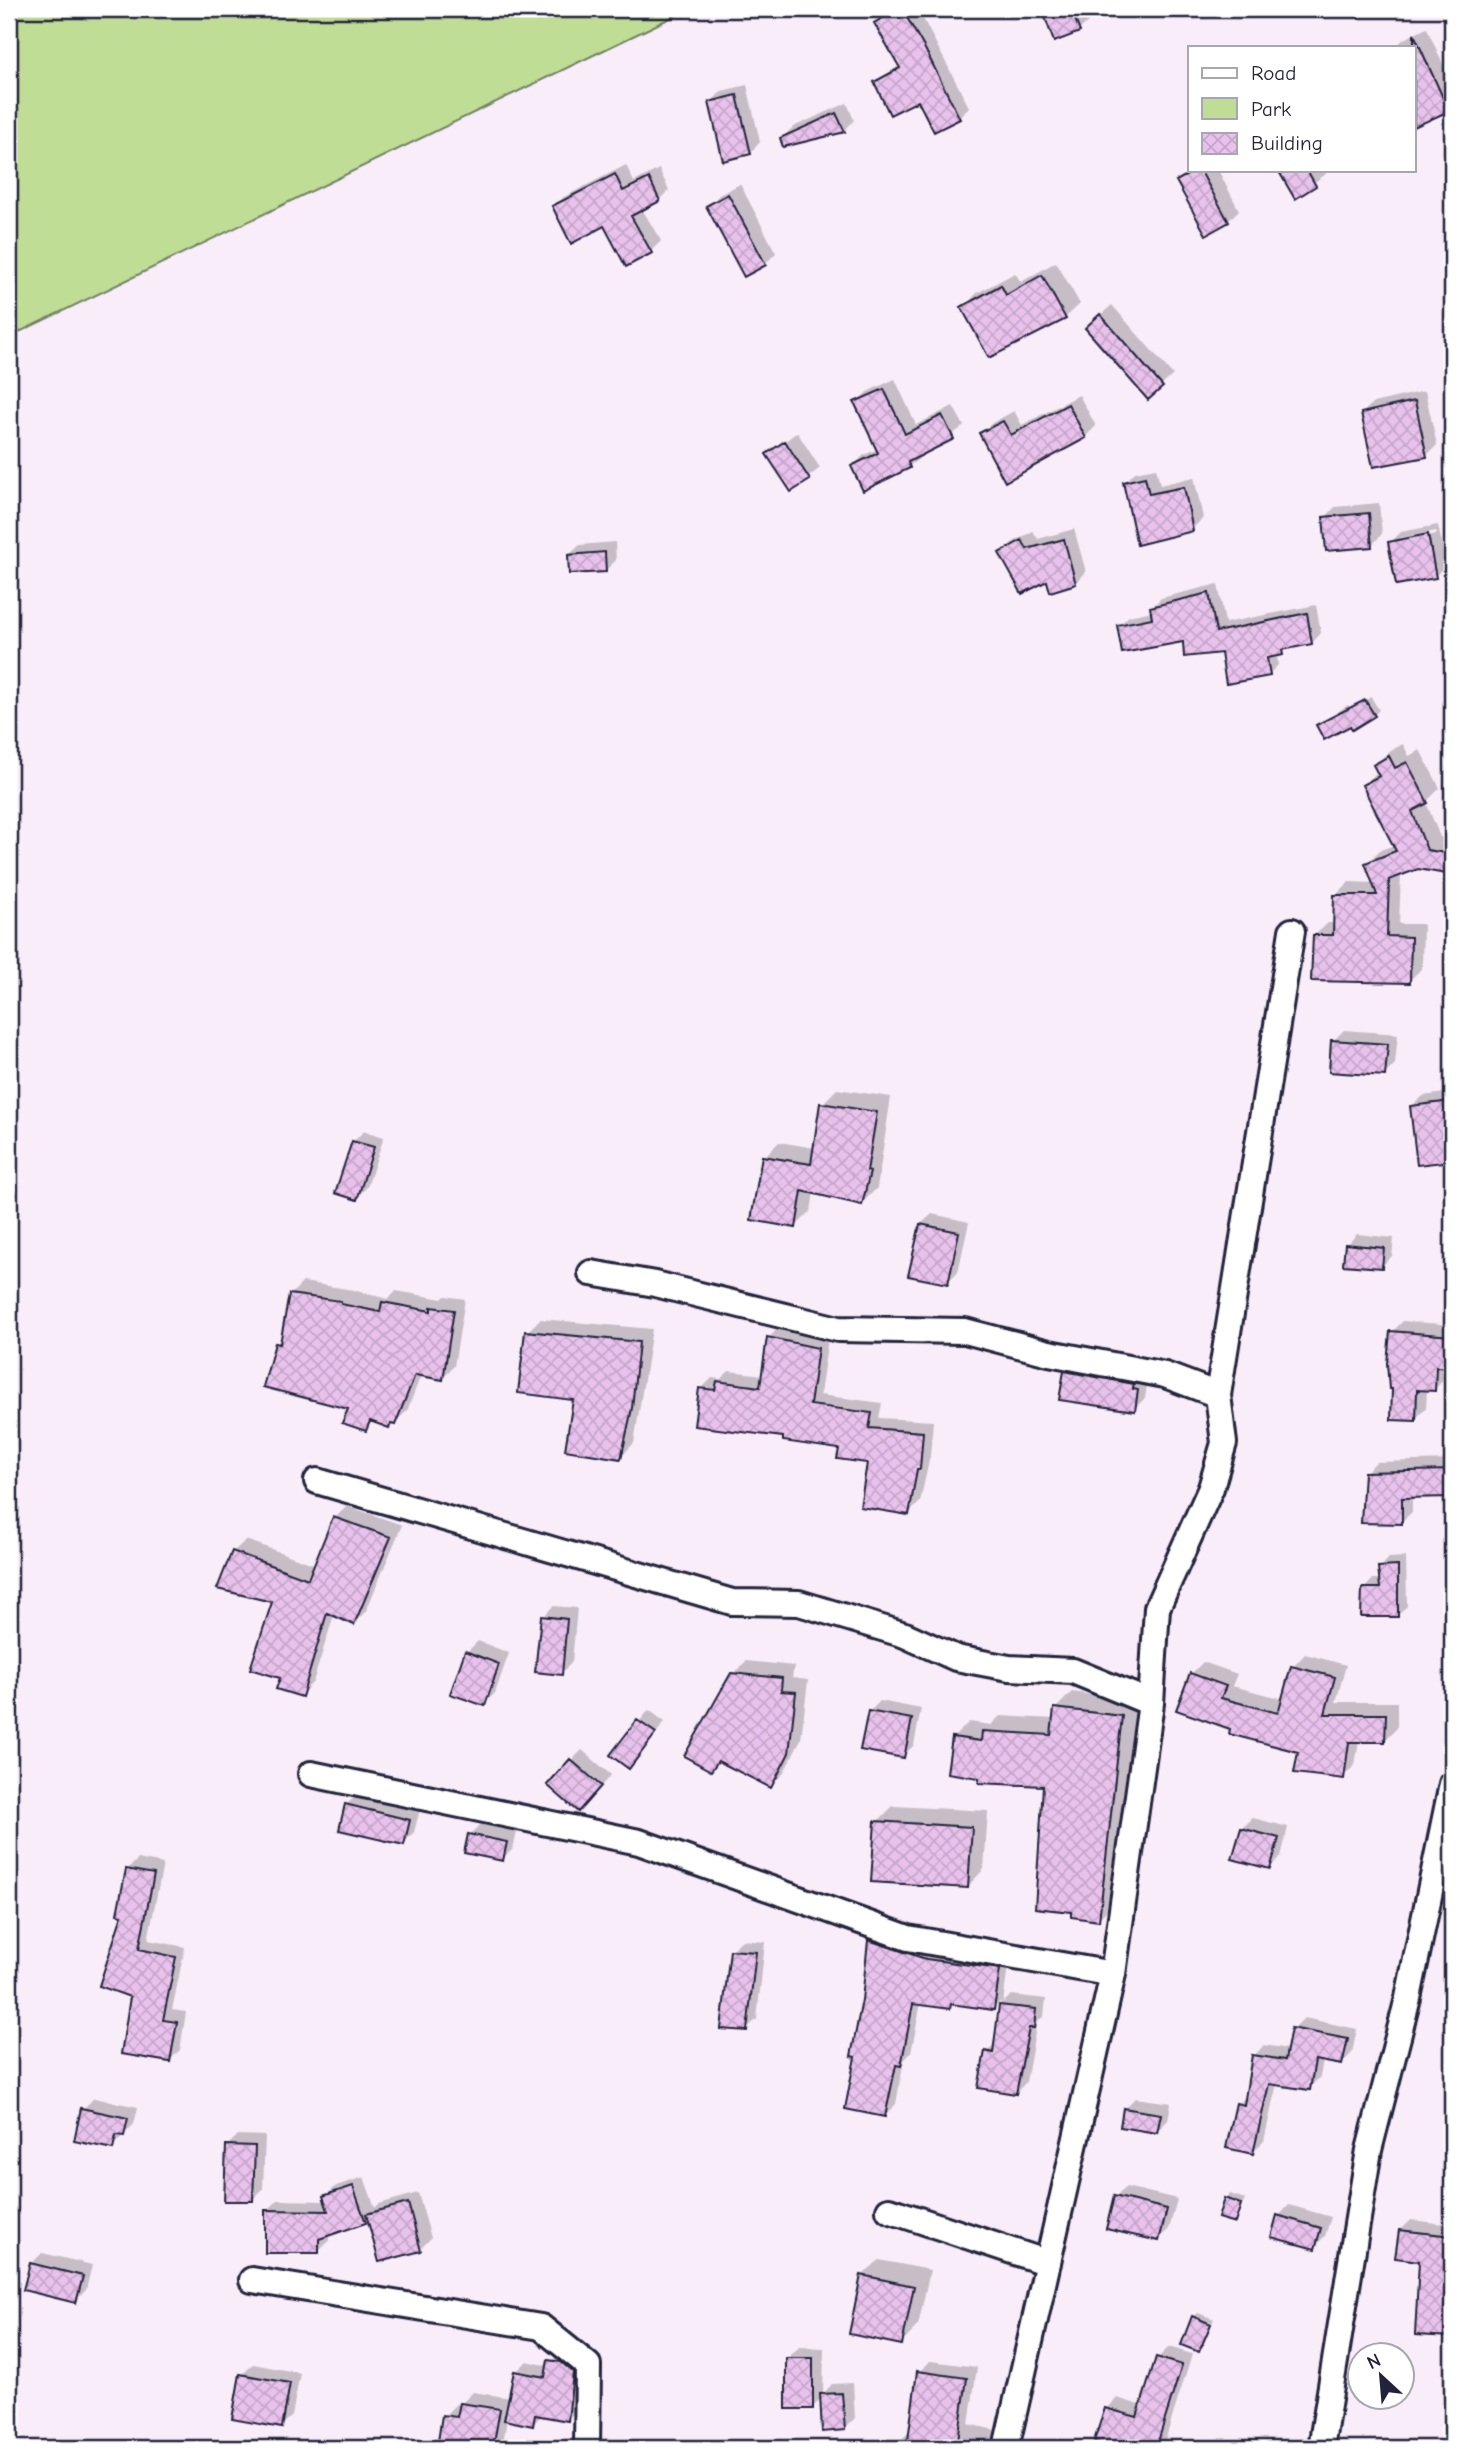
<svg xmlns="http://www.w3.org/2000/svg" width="1461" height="2457" font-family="'Comic Neue',sans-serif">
<defs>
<pattern id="building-cross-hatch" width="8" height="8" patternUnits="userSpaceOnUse" patternTransform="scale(1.75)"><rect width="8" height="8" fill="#e8c2ec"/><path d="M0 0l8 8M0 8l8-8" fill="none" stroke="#c7a6cb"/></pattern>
</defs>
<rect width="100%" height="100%" fill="#f8edf9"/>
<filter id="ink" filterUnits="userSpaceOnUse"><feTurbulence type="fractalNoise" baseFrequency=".0143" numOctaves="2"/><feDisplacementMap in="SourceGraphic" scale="14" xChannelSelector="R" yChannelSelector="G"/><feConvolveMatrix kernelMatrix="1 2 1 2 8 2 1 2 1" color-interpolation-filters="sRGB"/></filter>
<g filter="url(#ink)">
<path fill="#c0dd95" stroke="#718068" stroke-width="2" d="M9,9h680l-680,328z"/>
<path fill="#0003" fill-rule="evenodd" d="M893,9h25l51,98 -10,11 -83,-36 24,-17 -24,-42z
M1044,9h42l4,11 -11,10 -24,10z
M1427,28l25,57v20l-38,22v-80h-19l9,-8z
M747,85l13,57 -10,11 -39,-51 11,-11z
M847,103l7,17 -10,11 -62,7 11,-11z
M626,165l8,17 25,-13 10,21 -10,10 -17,9 19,32 -10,10 -46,-27 -51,-17 10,-10z
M1190,170h28l21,40 -11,11 -50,-40z
M1280,170h44l2,4 -31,22z
M740,184l36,69 -11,11 -57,-58 11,-11z
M1056,262l24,42 -15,14 -102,-10 14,-15 38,-20 6,9z
M1112,305l61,70 -25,23 -50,-81z
M895,379l21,46 37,-19 11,20 -55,40h-56l11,-11 14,-6 -22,-46 11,-11z
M1425,391l12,54 -11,11 -64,-43 11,-10z
M1079,395l17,31 -11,11 -80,43 -24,-46 11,-11 22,-12 8,14z
M797,432l23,36 -28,22 -23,-36z
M1156,468l4,17 34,-8 9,41 -11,11 -68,-46 11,-11z
M1379,503l3,31 -10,11 -47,-27 10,-11z
M1438,525l8,41 -11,10 -45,-33 11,-11zM1436,531l1,3 -37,7v-3z
M1074,529l12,43 -10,11 -28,-5 -47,-25 11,-10 21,-12 5,8z
M615,542l1,18 -11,11 -36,-16 11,-10z
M1218,584l7,39 91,-18 5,28 -9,10 -24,4 -11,7 1,11 -9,9 -47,-23 -103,-26 10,-9 23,-5v-4l9,-9z
M1371,697l8,13 -5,5 -24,9 -32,1 30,-20 3,4z
M1403,744l6,12 11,-6 20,38 -14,14 14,35 12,2v34l-35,-6 -16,7 -2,50h24l-1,44 -13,13 -95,-45 14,-13h7l1,-28 13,-13 25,1 -7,-20 13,-13 15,-5 -31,-60 14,-14 -3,-6 13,-13z
M1344,1030l54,4 -3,30 -10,10 -52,-33z
M837,1089l54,8 -14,91 -15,15 -48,-11 -3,19 -15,15 -32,-69 15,-15 36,6 7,-44z
M1452,1092v67l-34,4 -6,-57 11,-10z
M364,1131l20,6 -17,50 -11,11 -3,-56z
M932,1214l37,8 -11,50 -11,10 -26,-58z
M1357,1234l37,4 -2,18 -10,10 -35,-21z
M303,1282l50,8 35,9 8,-8 46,8 3,-3 20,3 -11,67 -12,12 -21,-3 -14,36 -13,12 -20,-3 -9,9 -15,-21 -73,-65 5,-5 8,-43z
M540,1319l112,10 -18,114 -13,14 -94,-125z
M1403,1321l49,4v42l-6,-1 -1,12 -10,11h-8l-1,19 -11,11 -23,-87z
M779,1327l49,11 -8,57 62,8 -3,15 54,3 -3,35 -10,46 -11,11 -40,-51 -28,-15 -56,-12 -84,-46 11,-11 9,1 8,-8 34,4 6,-37z
M1076,1362l72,18 -3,18 -11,11 -68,-37z
M1452,1460v35l-40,1v16l-11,10 -36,-49 11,-11z
M347,1506l55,19 -36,86 -12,12 -20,-8 -21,67 -12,13 -19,-18 -8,-76 -41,-49 13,-12 70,25 19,-47z
M1406,1557l1,49 -10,10 -33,-27 9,-10h8l-1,-11 9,-10z
M553,1606l24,2 -5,54 -11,11 -18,-56z
M478,1641l31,12 -14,40 -11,11 -17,-52z
M1305,1654l41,11 -10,37h61v26l-12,12h-26l-4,25 -12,12 -43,-26 -68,-23 -41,-54 12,-12 34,12 -5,12 52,13 9,-32z
M746,1661l48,5 -2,12 16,2 -7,59 -18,35 -13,12 -50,-26 -9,9 22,-95z
M1072,1692l65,9 -23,202 -16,16 -53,-135 -64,-8 -28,-38 16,-16 22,3 9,-9 55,3v-10z
M880,1701l41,8 -7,36 -11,11 -34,-44z
M649,1710l16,12 -36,45 -17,-12z
M582,1750l29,25 -22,24 -18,-38z
M357,1795l63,14 -6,23 -10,11 -58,-38z
M893,1806l95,5 -4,58 -16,17 -91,-64z
M1253,1818l35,9 -7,30 -11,10 -28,-39z
M481,1824l36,8 -4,17 -11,10 -32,-25z
M138,1859l25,5 -15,76 37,7 -13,63 14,2 -6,38 -10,10 -38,-64 -5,-126z
M881,1930l128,29 -6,44 8,-8 35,4 -2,17 -7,6 -11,60 -10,11 -29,-41 9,-10 5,-41 -8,8 -39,-6 -4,4 -29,-4 -10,50 -7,7 -8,44 -11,11 -28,-59 13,-116z
M742,1940l23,2 -8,77 -11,10 -15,-79z
M1304,2018l53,11 -5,24 -10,10 -19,-3 -3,17 -11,11 -32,-5 -13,58 -11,11 -15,-48 10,-10 6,-38 10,-11 25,4 4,-20z
M94,2098l44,9 -4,17 -22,23 -29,-38z
M1135,2098l36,5 -3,17 -11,11 -33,-22z
M238,2135l27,1 -2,53 -11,11 -25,-54z
M364,2177l11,31 4,-4 39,-11 13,45 -11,11 -51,-31 -40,16v7l-11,11 -51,-41 11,-11 48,1 -1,-4 11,-11z
M1126,2187l51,12 -8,30 -10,10 -43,-42z
M1230,2194l15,5 -11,22 -9,-22z
M1289,2205l42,12 -6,19 -11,11 -35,-31z
M1411,2220l41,5v110l-35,-1 4,-75 -20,-29z
M42,2253l50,12 -6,25 -11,11 -44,-37z
M879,2260l51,10 -12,56 -16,17 -40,-67z
M1198,2313l16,6 -15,31 -6,-33z
M799,2347l25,1 -1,46 9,-10 21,-1 2,35 -11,11 -22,-31 -10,10 -24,-50z
M1169,2347l23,7 -28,90 10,4h-72l5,-39 10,-11 26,8 15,-48z
M560,2350l23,11 -5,48 -11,10 -25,-4 -9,9 -26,-5 -5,29h-63l5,-32 12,-12 4,1 13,-13 38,6 5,-26 11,-11 22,5z
M930,2361l47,6 -8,57 26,6 -4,18h-91l1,-8 10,-10 8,-58z
M253,2364l47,9 -8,43 -11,10 -39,-51z"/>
<path fill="url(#building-cross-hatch)" stroke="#22223b" stroke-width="2" d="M899,9h3l23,40 35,70 -26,13 -16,-31 -28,14 -16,-33 26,-14 -26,-45z
M1042,9h29l9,23 -26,10z
M1414,34l35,77 -35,16z
M737,95l14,59 -28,7 -14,-59z
M836,113l9,19 -62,15 -3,-9z
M1196,170h4l29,52 -23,13 -30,-54z
M1278,170h29l9,16 -21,13z
M615,174l8,17 26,-13 11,23 -29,15 21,37 -26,14 -22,-41 -33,18 -19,-38z
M728,194l38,71 -22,12 -38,-71z
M1042,275l24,44 -77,39 -28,-51 40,-22 5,10z
M1100,314l63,73 -15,13 -63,-72z
M884,389l21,45 37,-19 12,24 -46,23 2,6 -47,23 -12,-25 27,-13 -24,-51z
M1415,401l12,56 -54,10 -12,-54z
M1068,404l18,34 -81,44 -26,-49 24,-12 8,14z
M785,441l25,39 -19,12 -25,-38z
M1145,477l4,17 35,-7 9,44 -56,14 -14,-63z
M1369,513l3,34 -46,4 -3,-34z
M1428,534l8,44 -40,7 -8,-43z
M1064,539l12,45 -26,8 -3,-11 -25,13 -23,-41 23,-13 5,9z
M605,552l1,20 -37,2 -1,-19z
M1209,593l7,39 91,-19 5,31 -30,6 1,5 -16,3 3,18 -44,8 -5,-31 -37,4 -1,-15 -61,11 -5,-28 35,-7 -2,-11z
M1365,700l10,16 -23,14 -2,-4 -26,14 -8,-15z
M1389,756l6,12 12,-6 21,41 -16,8 15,39 25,4v21l-34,-6 -29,11 -2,56 24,1 -1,46 -99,-2 2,-46h20l1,-40h43l-12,-32 31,-12 -34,-66 17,-9 -6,-11z
M1331,1040l57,4 -3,32 -56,-4z
M1452,1101v60l-35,4 -7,-59z
M820,1103l57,9 -10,59 3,1 -8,33 -60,-14 -6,37 -45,-8 11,-64 49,8z
M352,1141l22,6 -17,53 -22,-7z
M920,1224l39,8 -11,52 -40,-8z
M1345,1244l39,4 -2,20 -39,-3z
M289,1294l52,7v3l39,8 2,-10 49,9v-4l23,3 -11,70 -28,-5 -20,50 -4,-1 -2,4 -19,-7 -4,10 -24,-8 6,-14 -85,-22 12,-44 5,1z
M525,1331l114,11 -7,66 -11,51 -56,-9 8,-50 -55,-7z
M1390,1331l62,5v32l-16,-1 -1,24 -18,-1 -1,31 -25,-1 1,-31h-3l-2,-26z
M767,1337l51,11 -8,57 62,8 -3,15 54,4 -3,37h-3l-8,46 -49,-8 7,-44 -30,-4 2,-10 -56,-8v-4l-89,-11 5,-38 16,2 2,-9 43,6z
M1064,1371l70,13 -1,5 5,1 -3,21 -76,-11z
M1452,1470v27l-50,1v26l-41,-1 3,-51z
M333,1517l58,20 -37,88 -27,-12 -25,84 -26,-8 4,-11 -30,-9 22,-67 -55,-13 15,-38 76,28z
M1398,1566v51h-37l1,-29h18l-2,-21z
M541,1616l26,3 -5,56 -27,-3z
M465,1651l34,13 -14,42 -35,-12z
M1291,1666l44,11 -10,37h61l-1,28h-36l-5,37 -50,-6 4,-21 -69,-18 1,-5 -54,-19 14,-37 36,13 -5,12 57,15z
M731,1673l51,5 -1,13 15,1 -7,61 -18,35 -53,-27 -7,10 -27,-15z
M1054,1708l68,8 -23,205 -28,-4v-5l-36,-4 8,-122 -64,-3v-5l-32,-5 5,-36 29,4 1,-10 69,4z
M868,1711l44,8 -8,39 -44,-8z
M637,1720l19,13 -27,36 -19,-14z
M570,1759l31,27 -23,26 -31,-27z
M345,1804l65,16 -6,25 -65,-15z
M875,1821l97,6 -4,61 -97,-6z
M1241,1828l38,10 -9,31 -38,-10z
M468,1834l39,8 -4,19 -39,-8z
M126,1869l28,5 -15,75 37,8 -13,63 14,2 -7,40 -49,-8 9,-57 -31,-11 23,-71 -5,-1z
M868,1940l58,19 74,10 -6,41 -43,-6 -1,5 -37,-5 -12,62 -5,-1 -11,52 -40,-8 10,-52 -4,-1 11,-56z
M730,1950l26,2 -9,79 -26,-2z
M999,2005l37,4 -2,19h-5l-13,66 -38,-6 7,-37 8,2z
M1291,2028l57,11 -6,26 -27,-5 -5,30 -41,-6 -16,70 -27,-6 10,-45 8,2 8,-50 33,5z
M81,2108l47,10 -4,18 -8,-1 -3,14 -39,-8z
M1123,2108l38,6 -4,19 -37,-6z
M226,2145l29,1 -2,55h-29z
M353,2186l13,37 -47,16v14h-54v-43l63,1 -5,-15z
M1114,2196l53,13 -8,32 -53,-12z
M1224,2198l17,6 -6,19 -17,-5z
M408,2203l13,48 -42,11 -13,-48z
M1277,2215l44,13 -6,21 -44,-12z
M1399,2230l53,6v101l-37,-2 4,-74 -24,-3z
M30,2263l53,13 -7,27 -53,-13z
M861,2275l53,11 -12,59 -53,-11z
M1192,2316l19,8 -12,28 -18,-7z
M1156,2357l26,8 -26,83h-55l1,-4 -8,-3 11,-33 32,9z
M786,2358h27v51h-27z
M548,2360l13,2 12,10 -5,49 -33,-6 -2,11 -29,-6 10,-49 31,6z
M917,2371l50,7 -10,70h-50z
M240,2374l50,9 -8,45 -50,-9z
M842,2393l3,37 -23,2 -2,-38z
M460,2403l40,6 -7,39h-56l5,-33 15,2z"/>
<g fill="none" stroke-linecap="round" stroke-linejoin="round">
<g stroke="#22223b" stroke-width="30">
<path id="minor" d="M591,1273l64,11 183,45 127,2 84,22 116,22 53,20
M317,1481l415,121 67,1 106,32 51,23 53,10 64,3 78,32
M311,1774l328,68 269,96 205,36 38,-271 6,-95 54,-120 13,-45 -6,-48 74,-464
M889,2210l159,53
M252,2280l289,47 47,38 -1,83
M1006,2448l107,-474
M1321,2448l48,-298 39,-152 44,-214"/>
</g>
<use href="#minor" stroke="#fff" stroke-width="24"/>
</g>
</g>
<rect width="1461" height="2457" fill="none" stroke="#fff" stroke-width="35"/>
<rect x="18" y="18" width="1426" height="2422" fill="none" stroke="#22223b" stroke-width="2.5" filter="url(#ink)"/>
<rect x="1188" y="46" width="228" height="126" fill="#ffffff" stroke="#a7a7b1" stroke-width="2"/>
<rect x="1202" y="68" width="35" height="10" fill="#ffffff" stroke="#a7a7b1" stroke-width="2"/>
<text x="1251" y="80" font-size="21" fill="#22223b">Road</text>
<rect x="1202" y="98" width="35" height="21" fill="#c0dd95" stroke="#a7a7b1" stroke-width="2"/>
<text x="1251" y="116" font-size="21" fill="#22223b">Park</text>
<rect x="1202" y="133" width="35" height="21" fill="url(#building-cross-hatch)" stroke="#a7a7b1" stroke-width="2"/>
<text x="1251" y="150" font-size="21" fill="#22223b">Building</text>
<g transform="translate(1381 2376) rotate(334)"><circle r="33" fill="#ffffff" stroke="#a7a7b1" stroke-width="2"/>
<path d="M0-5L12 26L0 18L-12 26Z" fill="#22223b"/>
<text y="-10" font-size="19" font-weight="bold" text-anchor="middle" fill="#22223b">N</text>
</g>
</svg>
